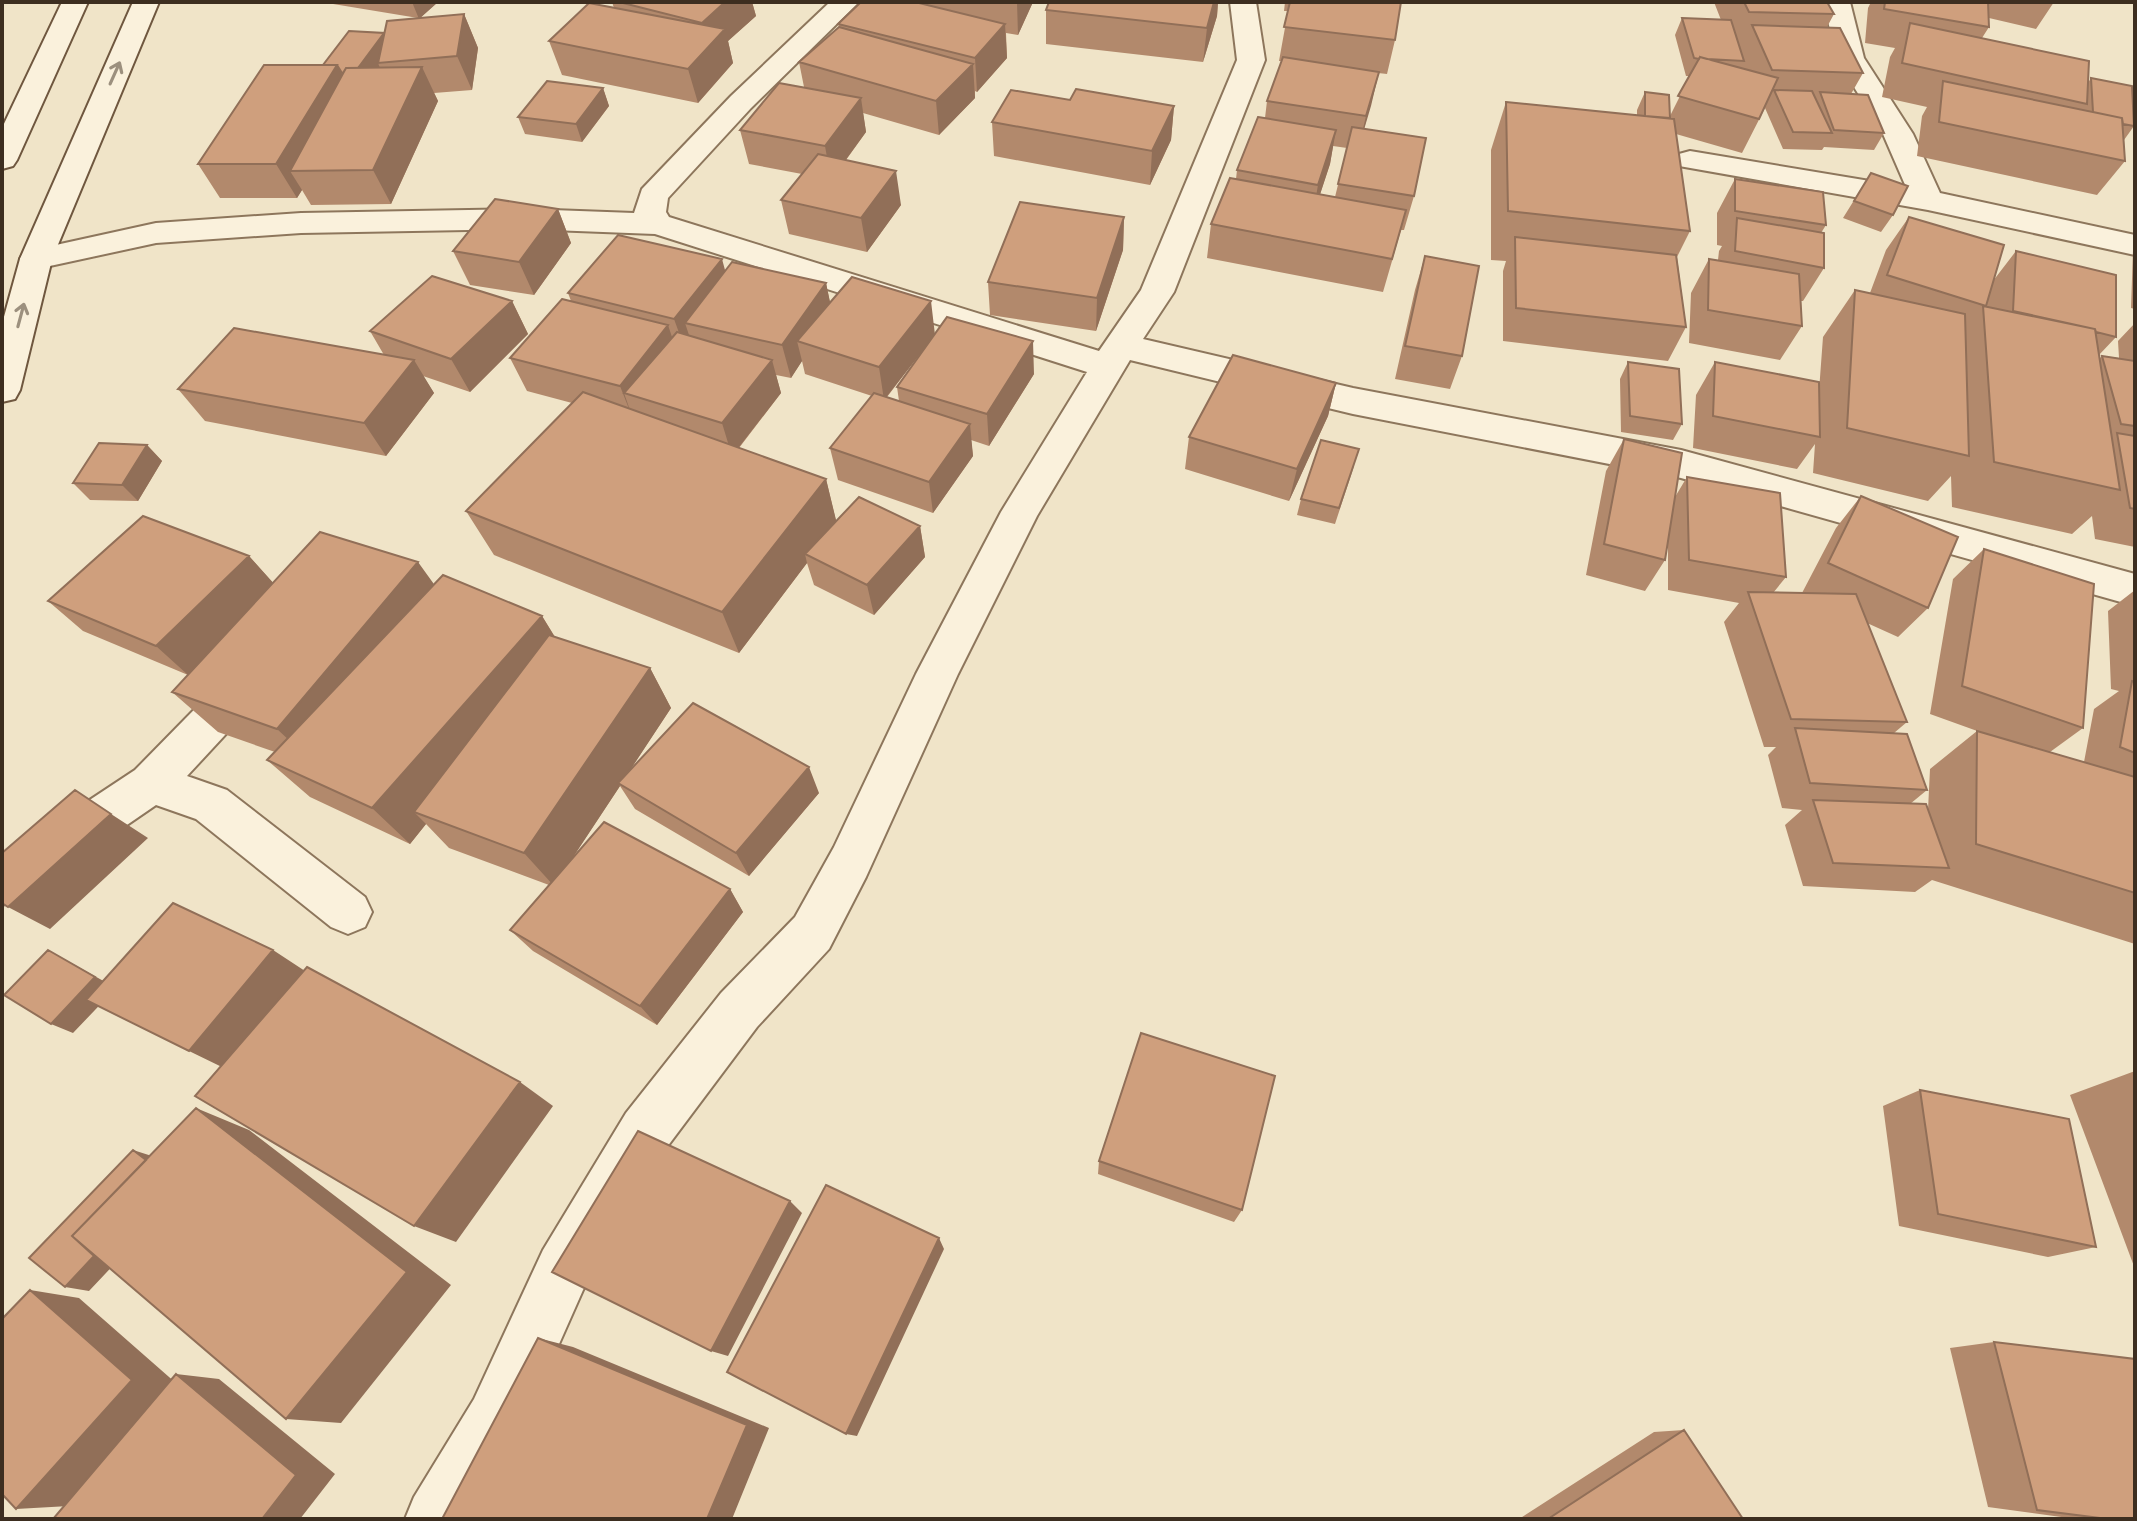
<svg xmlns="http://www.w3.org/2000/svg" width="2137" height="1521" font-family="Merriweather,serif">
<rect width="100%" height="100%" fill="#f0e4c8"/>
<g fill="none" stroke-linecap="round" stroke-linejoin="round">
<g stroke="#8d765c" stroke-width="4">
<path id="street" d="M830,2h29l-108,106 -83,90 -2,14 3,5 430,134 42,-61 96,-230 -7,-58h26l9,58 -91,232 -31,47 210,49 328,62 454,124v32l-454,-128 -328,-64 -223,-54 -93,156 -79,158 -92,203 -37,72 -72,78 -93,124 -81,139 -67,151 -46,78h-65l9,-22 60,-98 69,-149 83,-137 95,-120 74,-76 39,-70 82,-173 85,-162 86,-140 -432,-138 -130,-5 -224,4 -145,10 -120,26 -12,-3 -4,-7 4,-7 132,-29 145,-10 224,-4 109,4 8,-24 89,-93z
M1824,2h26l14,56 49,76 27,59 195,42v20l-207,-45 -249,-44 -4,-6 4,-6 11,-3 216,36 -23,-53 -47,-76z
M249,664l15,5 6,12 -6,12 -77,83 40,14 138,107 7,15 -7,15 -17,7 -17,-7 -135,-108 -40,-14 -137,94 -17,6v-47l133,-88 99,-101z"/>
</g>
<g stroke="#6f573f" stroke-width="4">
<path id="secondary" d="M62,2h26l-71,158 -4,6 -11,3v-41z
M133,2h26l-107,257 -32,131 -5,9 -13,3v-78l18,-65z"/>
</g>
<use href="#street" fill="#faf1dc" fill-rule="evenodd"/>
<use href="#secondary" fill="#faf1dc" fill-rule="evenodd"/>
</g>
<path fill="#b2896c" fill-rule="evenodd" d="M321,2h117l-18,16 44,-4 14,34 -6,42 -38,3 4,8 -47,103 -80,1 -9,-15 -5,8h-77l-22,-34 125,-99 61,-32 34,-15z
M612,2h140l4,14 -28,25 5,22 -35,40 -136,-28 -13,-34 65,-33z
M861,2h172l-15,33 -12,-2 1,25 -30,34 -2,-1v7l-36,37 -76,-22 3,19 -20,28 55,45 -34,47 -78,-18 -8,-34 21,-26 -53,-10 -9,-34 64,-43 -5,-25 40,-35 -1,-3z
M1049,2h169l-1,14 -14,46 -157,-18v-34z
M1285,2h116l-6,38 -8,34 -9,-1 -14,56 50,67 -10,34h-3l-18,62 -176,-34 4,-34 25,-45 1,-9 28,-52 2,-17 15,-40h-3l9,-50h-4zM1333,146l14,2 -12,49 -15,-3 10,-30z
M1714,2h113l7,12 -7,13 36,46 -12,21 33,39 -10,17 -50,-3 -2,3 -39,-1 -18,-41 2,-4 -25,49 -66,-19 14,97 -13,26 9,70 -18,34 -165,-20v-70l3,-10 -15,-1v-110l15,-48 131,13v-5l8,-18 25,24 20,-40h-4l-11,-41 7,-17 39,2z
M1871,2h183l-18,27 -47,-11v9l-7,11 106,45 3,-5 43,48 -10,14 1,21 -28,34 -180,-39 5,-40 5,-9 -45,-10 8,-40 5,-9 -30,-5 3,-35z
M603,88l6,18 -27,36 -57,-8 -7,-17z
M1070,100l104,6 -3,34 -21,45 -156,-29 -2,-34z
M1871,173l22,42 -12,17 -38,-14z
M1735,179l91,46 -5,8 3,35 -21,33h-2l1,25 -22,34 -91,-17 2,-50 18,-34 9,1 1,-9 3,-5 -5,-1v-32z
M558,209l13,34 -37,52 -64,-10 -17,-34z
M1124,217l-1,33 -27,81 -106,-16 -2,-33z
M1909,217l84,64 23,-30 100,86 -17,18 1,3 2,-2 17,2 -1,-17 17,-18v224l-40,-8 -3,-23 -20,18 -120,-27 -1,-31 -23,25 -115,-28 2,-29 -18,25 -104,-21 3,-53 19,-33 104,29 4,-54 32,-47 15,3 16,-43z
M2135,248v61l-4,-1 2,-58z
M1425,256l37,100 -12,33 -55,-10 20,-89z
M725,270l101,13 4,20 105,31 99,40 -45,72 -18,-6 2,16 -40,57 -95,-33 -8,-32 42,-52 -67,-22 -3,-13 -11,17 -15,-3 5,18 -42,55 87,31 10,42 84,5 5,31 -51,58 -60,-30 -7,-22 -68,90 -245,-98 -28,-44 106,-108 -45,-12 -17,-33 61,-57 -3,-8zM922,351l-25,36 2,14 -12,-4z
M512,301l16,33 -58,58 -47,-16 11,17 -48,63 -181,-35 -27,-32 206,-34 -14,-24z
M1628,362l54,62 -9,16 -52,-8 -1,-53z
M1336,383l-8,33 -39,85 -104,-32 4,-32z
M1624,439l51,58 12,-20 99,100 -13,16h29l34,-65 25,-32 67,112 -30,29 -31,-14 40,99 -13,11 33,57 -17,14 18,6 2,-41 47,-38 3,1 -50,-18 23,-135 31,-30 99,179 -33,24 34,10 10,-53 25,-18 -8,-2 -3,-78 27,-21v354l-203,-64 -17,12 -112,-6 -18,-61 17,-15 -20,-2 -14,-53 8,-8h-12l-40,-125 15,-19 -71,-13v-46l-3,16 -20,31 -59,-16 20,-104z
M147,445l15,16 -24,40 -48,-1 -17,-17z
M1354,466l-19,58 -38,-9 4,-16z
M249,556l24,27 161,1 108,32 13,21 95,31 21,40 -41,62 189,23 -70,83 -114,-67 -15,-23 -47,71 157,32 13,23 -86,113 -124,-74 -23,-21 39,-45 -100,-37 -23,-24 -16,20 -100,-47 -43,-37 8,-8 -57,-20 -46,-40 16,-17 -105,-44 -35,-30z
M2135,1071v198l-65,-174z
M1920,1090l176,157 -48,10 -149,-31 -16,-120z
M1099,1161l143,49 -8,12 -136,-48z
M1994,1342l141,177h-59l-88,-12 -38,-159z
M1684,1430l59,89h-224l135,-87z"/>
<path fill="#916f58" d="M412,2h26l-19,17z
M725,2h27l4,14 -28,25 5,22 -35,40 -10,-34 20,-21 -6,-25z
M1017,2h16l-15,33z
M1214,2h4l-1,14 -14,46 4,-34z
M464,14l14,34 -6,42 -15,-34z
M1005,24l2,34 -30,34 -2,-34z
M384,33l8,18 -14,12 2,5 -27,6z
M973,64l2,34 -36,37 -3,-34z
M337,65l18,34 -65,72 12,19 -5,8 -21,-34z
M422,67l16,34 -47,103 -18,-34z
M1379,72l-8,34 -13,44 8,-34z
M603,88l6,18 -27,36 -6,-18z
M861,98l5,34 -35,48 -6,-34z
M1174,106l-3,34 -21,45 2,-34z
M1336,130l-6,34 -18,55 6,-34z
M896,171l5,34 -34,47 -6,-34z
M558,209l13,34 -37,52 -15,-33z
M1124,217l-1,33 -27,81 1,-33z
M722,259l9,33 -46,31 7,21 -6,8 -12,-33z
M826,283l7,33 -36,25 5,20 -11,17 -9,-33z
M512,301l16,33 -58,58 -19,-33z
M931,301l4,34 -51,65 -5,-33z
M668,325l11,33 -55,35 9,26 -13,-33z
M1033,341l1,33 -45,72 -2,-32z
M414,360l20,33 -48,63 -22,-33z
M772,360l9,33 -49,63 -10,-33z
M1336,383l-8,33 -39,85 8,-32z
M970,424l3,32 -40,57 -4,-31z
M147,445l15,16 -24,40 -16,-16z
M826,479l11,45 -32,30 2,9 -68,90 -17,-41z
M920,526l5,31 -51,58 -7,-30z
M249,556l27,30 -88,89 -32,-29z
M418,562l31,43 -131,162 -41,-38z
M542,616l25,41 -153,155 12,12 -16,20 -38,-36z
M650,668l21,40 -50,76 -3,-1 2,3 -66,100 -30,-33z
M809,767l10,26 -70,83 -13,-23z
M111,814l37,24 -98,91 -42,-22z
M730,889l13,23 -86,113 -17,-19z
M48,950l68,38 -43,45 -22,-9z
M273,950l32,21 -79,98 -37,-18z
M520,1082l33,24 -97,136 -42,-16z
M196,1108l53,22 202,155 -110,138 -55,-4z
M133,1150l22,7 34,28 -100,106 -24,-4z
M790,1201l12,12 -74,143 -17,-5z
M939,1238l5,11 -87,187 -11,-2z
M30,1290l49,8 98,86 -108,122 -53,3z
M538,1338l35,9 196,81 -37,91h-25z
M176,1374l43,5 116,95 -35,45h-38z"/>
<path fill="#cf9f7d" stroke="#916f58" stroke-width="2" d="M619,2h106l-23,21z
M861,2h54l90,22 -30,34 -137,-34z
M1049,2h165l-7,26 -161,-18z
M1290,2h111l-6,38 -111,-13z
M1744,2h83l7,12 -85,-2z
M1885,2h103l1,25 -105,-18z
M589,3l136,26 -37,40 -139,-28z
M464,14l-7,42 -79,7 9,-42z
M1682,18l49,2 13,41 -37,-2 -7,-2 -1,2 -5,-1z
M1910,23l179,38 -2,43 -185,-41z
M1752,25l88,3 23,45 -91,-3z
M839,27l134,37 -37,37 -137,-39z
M349,31l35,2 -26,35h-12l-3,5h-1l-5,-8h-14z
M1283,57l96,15 -13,44 -99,-15z
M1700,57l78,21 -19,41 -81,-23z
M264,65h73l-61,99h-78z
M422,67l-49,103 -83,1 56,-103z
M2091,78l41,8 2,40 -11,-2 -1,-6 -29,-6z
M547,81l56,7 -27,36 -58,-7z
M1943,81l179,37 3,43 -186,-39z
M779,83l82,15 -36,48 -85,-16z
M1076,89l98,17 -22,45 -160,-29 19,-32 59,10z
M1774,90l38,1 20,42 -39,-1z
M1645,92l24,3 1,23 -25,-2z
M1820,92l48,3 16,38 -50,-3z
M1506,102l168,17 16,112 -182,-20z
M1258,117l78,13 -18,55 -81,-15z
M1352,127l74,11 -12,58 -76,-12z
M818,154l78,17 -35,47 -80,-18z
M1871,173l37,13 -15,29 -39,-14z
M1230,178l176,32 -14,49 -181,-35z
M1735,179l88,13 3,33 -91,-14z
M495,199l63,10 -39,53 -66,-11z
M1020,202l104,15 -27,81 -109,-16z
M1909,217l95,28 -18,61 -99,-31z
M1737,218l87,15v35l-89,-17z
M618,235l104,24 -48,60 -106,-26z
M1515,237l161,18 10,72 -170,-19z
M2016,251l100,24v62l-20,-5 -1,-3 -82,-18z
M1425,256l54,10 -17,90 -57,-10z
M1709,259l90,15 3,52 -94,-16z
M732,262l94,21 -44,62 -97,-22z
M432,276l80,25 -61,58 -81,-28z
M852,277l79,24 -52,66 -82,-26z
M1855,290l110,24 4,142 -122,-28z
M562,299l106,26 -48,61 -110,-28z
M1983,306l112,23 25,161 -126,-28z
M947,317l86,24 -46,73 -90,-27z
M234,328l180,32 -50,63 -186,-34z
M677,332l95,28 -50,63 -98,-30z
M1233,355l103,28 -39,86 -108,-32z
M2102,356l33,5v65l-14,-2z
M1628,362l51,7 3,55 -52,-8z
M1715,362l104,20 1,55 -107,-21z
M583,392l243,87 -104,133 -256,-101z
M874,393l96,31 -41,58 -99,-34z
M2117,433l18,3v73l-5,-1z
M1624,439l58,14 -17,107 -61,-16z
M1321,440l38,9 -20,59 -38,-9z
M99,443l48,2 -25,40 -49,-2z
M1687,477l93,16 6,84 -97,-17z
M1861,496l97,41 -30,71 -100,-45z
M859,497l61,29 -53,59 -62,-31z
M143,516l106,40 -93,90 -108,-45z
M320,532l98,30 -141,167 -105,-37z
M1984,549l110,35 -11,144 -121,-42z
M443,575l99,41 -170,192 -105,-48z
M1748,592l108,2 51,128 -116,-3z
M549,635l101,33 -126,185 -110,-41z
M2132,681l3,1v71l-15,-6z
M693,703l116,64 -73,86 -118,-70z
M1795,728l112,6 20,56 -117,-7z
M1977,731l158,46v116l-159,-49z
M75,790l36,24 -103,93 -6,-4v-50z
M1813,800l113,4 23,64 -116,-5z
M604,822l126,67 -90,117 -130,-76z
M173,903l100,47 -84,101 -103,-51z
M48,950l47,27 -44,47 -47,-29z
M307,967l213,115 -106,144 -219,-130z
M1141,1033l134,43 -33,134 -143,-49z
M1920,1090l149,29 27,128 -158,-33z
M196,1108l211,164 -121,147 -214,-183z
M638,1131l152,70 -79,150 -159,-79z
M133,1150l13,10 -74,76 22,20 -29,31 -36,-29z
M826,1185l113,53 -93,196 -119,-62z
M30,1290l102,90 -116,129 -14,-15v-175z
M538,1338l209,87 -40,94h-265z
M1994,1342l141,17v160h-27l-71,-9z
M176,1374l120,101 -34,44h-209z
M1684,1430l59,89h-195z"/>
<defs><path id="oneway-shaft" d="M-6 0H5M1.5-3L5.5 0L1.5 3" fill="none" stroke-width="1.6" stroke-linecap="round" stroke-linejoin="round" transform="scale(2)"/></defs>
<g stroke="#9c907e">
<use href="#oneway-shaft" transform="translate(115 73) rotate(-66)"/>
<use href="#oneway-shaft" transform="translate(21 315) rotate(-75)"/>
</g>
<rect width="2137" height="1521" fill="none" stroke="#3d2e20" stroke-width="8"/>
</svg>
